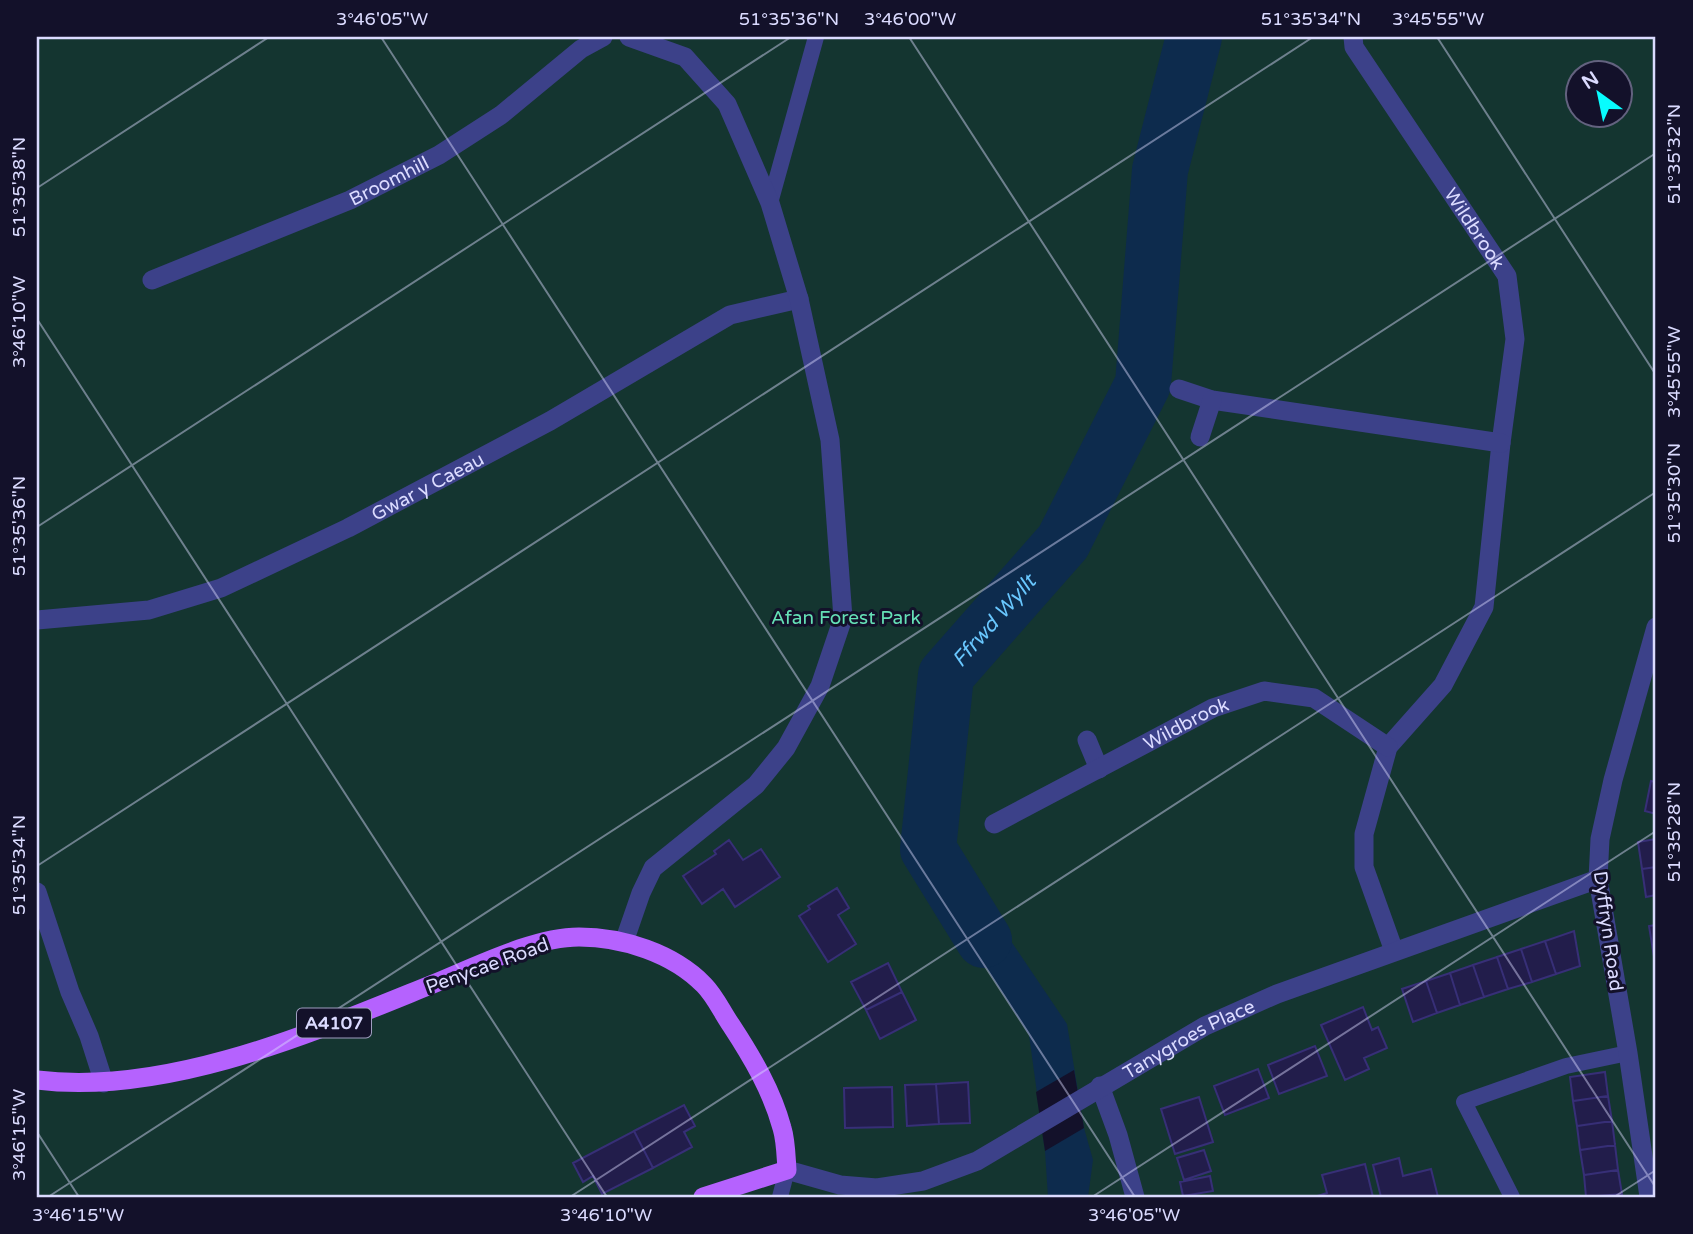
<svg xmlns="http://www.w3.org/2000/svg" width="1693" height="1234" font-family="'Varela Round',sans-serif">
<rect width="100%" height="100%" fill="#13112a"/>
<path fill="#143530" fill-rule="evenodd" d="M37,37h1619v1160h-1619zM1578,74h42v42h-42z"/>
<path fill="#0d2b4d" d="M959,864l108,160 17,104 9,32 -5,37h-40l-3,-46 -16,-116 -97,-153z"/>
<path fill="#13112a" d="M1074,1070l10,58 -39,23 -9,-59z"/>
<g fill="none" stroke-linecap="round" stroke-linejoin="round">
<path stroke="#0d2b4d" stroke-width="56" id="s1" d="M984,940l-56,-91 18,-174 117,-133 80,-158 17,-214 34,-133"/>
</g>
<path fill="#221d4b" stroke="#372f77" stroke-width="2" d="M1651,781l5,1v32l-11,-3z
M1656,839v28l-14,2 -4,-27z
M729,840l14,20 18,-11 19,28 -45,30 -12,-18 -21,15 -19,-28 33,-22 -2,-3z
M1656,867v28l-10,2 -4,-28z
M837,888l12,20 -11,7 18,29 -28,18 -29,-46 11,-7 -2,-3z
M1656,925v38h-1l-6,-37z
M1574,931l6,35 -24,8 -11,-33z
M1545,941l11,33 -24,8 -11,-33z
M1521,949l11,33 -24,7 -11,-32z
M1497,957l11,32 -24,8 -11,-32z
M888,963l14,29 -36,18 -15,-28z
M1473,965l11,32 -24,8 -10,-32z
M1450,973l10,32 -23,8 -11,-32z
M1426,981l11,32 -24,9 -11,-33z
M902,992l14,28 -36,19 -14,-29z
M1363,1007l9,23 6,-3 9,21 -23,10 5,11 -24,11 -24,-55z
M1315,1046l12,30 -48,18 -11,-29z
M1258,1069l11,29 -44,17 -11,-29z
M1605,1072l3,24 -35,5 -3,-24z
M968,1082l2,41 -31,1 -3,-40z
M936,1084l3,40 -32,2 -2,-41z
M892,1087l1,40 -48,1 -1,-40z
M1608,1096l4,25 -35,5 -4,-25z
M1199,1097l14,45 -38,12 -14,-45z
M684,1105l11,21 -11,6 8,15 -39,21 -19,-37z
M1612,1121l3,24 -35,5 -3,-24z
M634,1131l19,37 -51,26 -9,-18 -10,6 -10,-19z
M1615,1145l3,25 -34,5 -4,-25z
M1204,1150l7,21 -27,9 -7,-22z
M1399,1158l4,18 28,-7 7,28h-57l-8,-32z
M1365,1164l8,33h-59l13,-4 -5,-18z
M1618,1170l4,24 -36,3 -2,-22z
M1210,1176l3,15 -30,5 -3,-14z"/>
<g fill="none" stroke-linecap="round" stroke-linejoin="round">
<path stroke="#3c4189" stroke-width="16" d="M770,203l46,-166
M780,1197l7,-27
M1512,1197l-48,-95 102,-36 62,-13"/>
<g stroke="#3c4189" stroke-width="19">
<path id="s2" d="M1353,37l1,10 153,229 8,63 -14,104 -17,164 -41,78 -55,62 -24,87v33l30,84"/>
<path id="s3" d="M152,280l198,-80 89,-45 62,-40 80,-66 22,-12"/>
<path d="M1179,389l33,11 289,43"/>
<path d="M1200,437l12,-37"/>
<path id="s4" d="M37,620l112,-10 72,-22 127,-60 202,-107 180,-106 69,-16"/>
<path d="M1087,740l12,29"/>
<path id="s5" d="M994,824l219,-116 51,-17 50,7 74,49"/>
<path d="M37,892l33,100 19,44 15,47"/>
<path d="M624,942l17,-49 12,-25 103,-83 30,-37 34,-62 23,-68 -13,-178 -31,-141 -29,-96 -43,-99 -42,-47 -56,-20"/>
<path d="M1100,1086l18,49 17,62"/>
</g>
<g stroke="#3c4189" stroke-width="19">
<path id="s6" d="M787,1170l53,15 37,3 46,-7 54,-20 228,-135 72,-32 321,-115"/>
<path d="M1649,1197l-21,-144 -30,-174 2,-40 13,-59 43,-153"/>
</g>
<path stroke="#b562fe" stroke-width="19" d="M37,1080c131,16 277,-48 396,-96 42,-17 101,-47 146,-47 43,0 94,16 125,48 11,11 18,27 27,40 21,32 41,66 51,103 4,13 4,29 5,42l-84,27"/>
</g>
<path fill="none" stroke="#dbdbff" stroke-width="2" stroke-opacity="0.45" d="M381,37l754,1160M909,37l747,1151M1437,37l219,338M37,188l232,-151M37,319l570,878M37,527l754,-490M37,866l1276,-829M37,1132l42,65M48,1197l1608,-1044M570,1197l1086,-705M1092,1197l564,-366M1614,1197l42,-27"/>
<g text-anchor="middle" stroke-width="6" stroke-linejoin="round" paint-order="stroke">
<rect fill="#13112a" stroke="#9f9ebf" stroke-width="2" x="297" y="1008.5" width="74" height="29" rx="5"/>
<g font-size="18" font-weight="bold" fill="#dbdbff">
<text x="334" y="1029">A4107</text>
</g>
<g font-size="19" fill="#dbdbff" stroke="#13112a">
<text dy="7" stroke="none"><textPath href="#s3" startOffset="257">Broomhill</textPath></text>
<text dy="7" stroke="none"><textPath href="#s2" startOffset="228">Wildbrook</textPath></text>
<text dy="7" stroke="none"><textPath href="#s4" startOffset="418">Gwar y Caeau</textPath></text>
<text dy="7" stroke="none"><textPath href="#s5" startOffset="217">Wildbrook</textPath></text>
<text transform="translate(1609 931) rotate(82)" y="7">Dyffryn Road</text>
<text transform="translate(487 965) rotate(-20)" y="7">Penycae Road</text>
<text dy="7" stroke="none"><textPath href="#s6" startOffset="441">Tanygroes Place</textPath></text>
</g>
<g font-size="19" fill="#65e0b6" stroke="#13112a">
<text x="846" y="624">Afan Forest Park</text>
</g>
<g font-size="21" font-style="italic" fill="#69c7fe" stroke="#13112a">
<text dy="7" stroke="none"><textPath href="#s1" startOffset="354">Ffrwd Wyllt</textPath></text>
</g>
</g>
<rect width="1693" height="1234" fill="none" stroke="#13112a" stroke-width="77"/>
<g transform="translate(1599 94) rotate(327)"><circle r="33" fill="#13112a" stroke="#63627f" stroke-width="2"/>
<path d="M0-5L12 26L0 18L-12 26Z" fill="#08fcfe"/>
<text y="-10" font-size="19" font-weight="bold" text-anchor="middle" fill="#dbdbff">N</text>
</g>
<rect x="38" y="38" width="1616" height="1158" fill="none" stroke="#dbdbff" stroke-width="2.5"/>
<g font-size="18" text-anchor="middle" fill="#dbdbff">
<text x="382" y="25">3°46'05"W</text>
<text x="789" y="25">51°35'36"N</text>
<text x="910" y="25">3°46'00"W</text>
<text x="1311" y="25">51°35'34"N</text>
<text x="1438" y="25">3°45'55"W</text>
<text transform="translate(1674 154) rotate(-90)" y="6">51°35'32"N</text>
<text transform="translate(19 187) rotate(-90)" y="6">51°35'38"N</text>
<text transform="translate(19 322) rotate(-90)" y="6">3°46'10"W</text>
<text transform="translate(1674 372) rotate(-90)" y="6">3°45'55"W</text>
<text transform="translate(1674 493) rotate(-90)" y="6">51°35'30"N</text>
<text transform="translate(19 526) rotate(-90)" y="6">51°35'36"N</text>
<text transform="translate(1674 832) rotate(-90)" y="6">51°35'28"N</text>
<text transform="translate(19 865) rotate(-90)" y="6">51°35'34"N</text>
<text transform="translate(19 1135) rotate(-90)" y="6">3°46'15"W</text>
<text x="78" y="1221">3°46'15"W</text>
<text x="606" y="1221">3°46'10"W</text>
<text x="1134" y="1221">3°46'05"W</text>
</g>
</svg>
